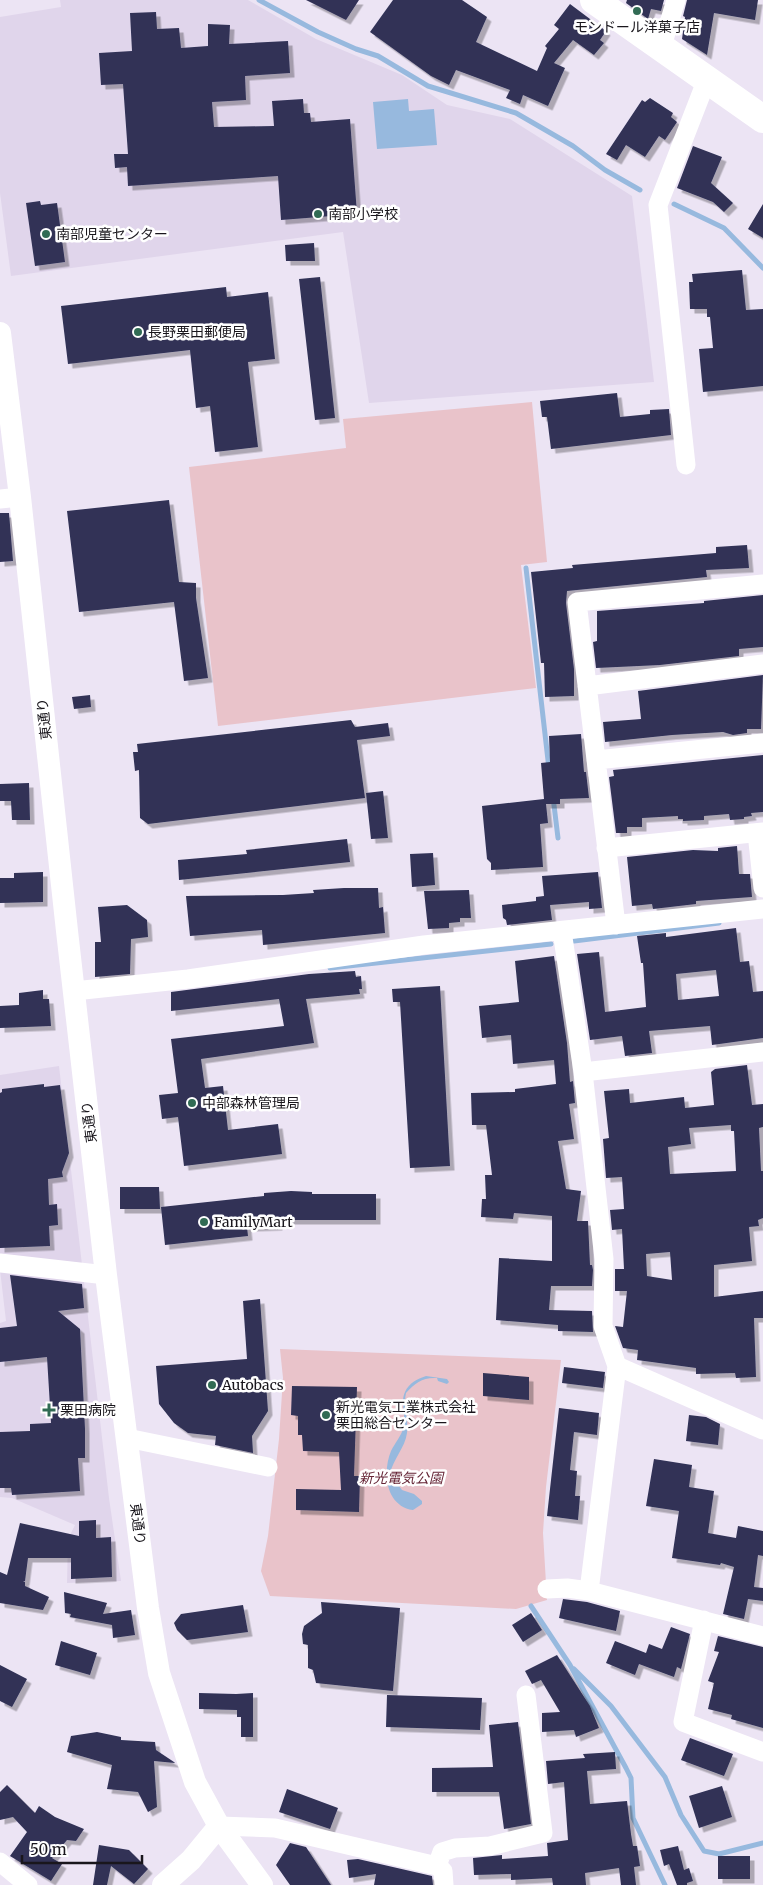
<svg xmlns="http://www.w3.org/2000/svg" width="763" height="1885" font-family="Merriweather,'Noto Sans JP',serif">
<defs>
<filter id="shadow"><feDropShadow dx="4.5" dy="4.5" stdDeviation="0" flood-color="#0004"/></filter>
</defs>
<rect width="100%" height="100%" fill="#ece4f4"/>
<path fill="#e0d5eb" d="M60,0h188l68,39 86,36 45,30 63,14 122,77 22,186 -285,21 -26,-171 -332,44 -11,-83v-176l61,-10z
M59,1066l50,432 12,83 -54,2 1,-44 7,-14 -63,-27 -12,-1v-174l6,-2 -6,-51v-195z"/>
<path fill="#e9c3ca" d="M532,402l15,160 -26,3 15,123 -318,38 -29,-259 157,-19 -3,-29z
M280,1349l281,11 -15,127 -3,46 4,67 -31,9 -246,-13 -9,-25 7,-35 11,-97 4,-61z"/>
<path fill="#97b9de" d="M408,99l1,12 25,-2 3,36 -60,4 -4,-47z
M426,1376l21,3 2,3 -2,2 -9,-3 -1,-3c-14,-1 -22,5 -31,15 -3,13 3,27 1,40 -2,15 -14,26 -17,41l12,16 12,4 8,7v3l-9,6c-27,-4 -31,-37 -22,-59 4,-8 10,-15 13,-24 2,-11 -4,-25 1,-35 4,-9 12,-13 21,-16z"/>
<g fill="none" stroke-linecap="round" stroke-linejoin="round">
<path stroke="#97b9de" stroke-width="5" d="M259,0l59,32 38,17 22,7 50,30 88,27 57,33 32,24 35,20
M674,204l50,24 39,40
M526,568l23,201
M553,797l5,41
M574,941l145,-18
M330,968l221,-24
M531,1606l39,59 56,103 5,10 2,40 32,67
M574,1669l37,37 54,71 16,38 23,36 15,3 44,-11"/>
</g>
<path fill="#303257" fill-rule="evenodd" filter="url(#shadow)" d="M306,0h53l-13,20z
M393,0h69l25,17 -11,25 61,29 10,-23 -2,-2 14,-17 -5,-4 16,-21 36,27 -6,9 4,3 -10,12 -21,-15 -19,23 11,5 -17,38 -25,-11 -3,9 -14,-6 4,-8 -54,-20 -7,15 -18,-9 -61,-44z
M627,0h37l-3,11 -10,-2 -3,10 -22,-16z
M687,0h71l-3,20 -41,-7 -7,42 -25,-16 3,-22 -2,-1z
M156,12l1,17 22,-1 2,20 27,-2v-22l22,1 -1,19 59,-3 2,32 -45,3 1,24 -34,2 2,25 60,-1 -2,-25 31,-2 1,14h6l1,9 39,-3 7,95 -76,6 -3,-44 -150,10 -1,-19 -12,1 -1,-14h14l-5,-70 -22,1 -2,-32 33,-2 -2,-38z
M650,98l23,15 -2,4 6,5 -12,18 -6,-4 -14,21 -19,-12 -9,15 -11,-6 36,-54 3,2z
M693,146l29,11 -11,26 22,20 -9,9 -11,-10 -36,-14z
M40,201l1,4 16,-2 8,59 -30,4 -9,-63z
M763,204v34l-15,-9z
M314,243l1,18h-29l-1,-16z
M742,270l4,40 17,-1v77l-60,6 -4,-43 14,-1 -3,-31h-3v-8h-17l-1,-27h4l-1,-8z
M320,277l15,141 -20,2 -16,-141z
M226,287l1,10 41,-5 7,67 -27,3 10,85 -43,5 -5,-46 -14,2 -6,-58 -122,14 -7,-58z
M617,393l3,24 30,-3v-4l19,-1 2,26 -120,14 -4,-32h-5l-2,-16z
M169,500l10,82 17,1v15l12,80 -24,3 -10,-79 -95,10 -12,-101z
M0,513h9l4,48 -13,1z
M747,545l2,23 -43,2 1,7 -140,14 -1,12 8,66v27l-29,1 -1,-34h-3l-10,-91 42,-4 -1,-3 144,-12v-6z
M763,595v52l-24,2v7l-79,9 -64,3 -3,-26 4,-1v-30l107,-8v-2z
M763,675l-2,54h-14v4l-14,2 -10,-3 -51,3 -67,7 -2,-20 38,-3 -3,-28z
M90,695l1,12 -17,2 -2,-12z
M351,720l4,7 33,-4 2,13 -33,4 8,58 -217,26 -8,-6 -1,-48 -4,1 -2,-19h5l-1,-8z
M581,734l3,38h2l3,26 -29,1v5h-14l2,19 -8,1 3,43 -52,3v-7l-4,-4 -5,-53 62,-7 -3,-36 9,-1 -1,-26z
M763,755v57l-12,1 1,3 -8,1v2l-14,1 -1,-6 -25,2v4l-21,1v-2h-5v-3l-36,2v9h-15v6h-11l-7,-56 5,-1 -1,-6z
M29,783l1,37h-18l-1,-19h-11v-17z
M383,791l5,47 -17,1 -5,-46z
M347,839l3,23 -171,18 -1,-20 69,-6 -1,-4z
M737,846l2,28h11l2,23 -56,4v3l-43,5 -1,-5 -20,2 -5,-49 66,-7 25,1v-3z
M433,853l2,32 -23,2 -2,-33z
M43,872v30l-43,1v-25h14v-5z
M598,872l4,36 -13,1v-7l-39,3 2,15 -45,5 -1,-5 -3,-2 -1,-13 34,-4v-4l8,-1 -2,-20z
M344,888h34l1,20 4,-1 2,26 -122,12 -1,-15 -72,6 -4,-40 97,-1 31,-2 -1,-3z
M469,890l2,28h-11v4l-11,1v5l-21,1 -4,-38z
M127,905l20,15 1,17 -17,2 -1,35 -35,3v-35h6l-3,-35z
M736,928l4,34 9,-1 4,31 10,-1v47l-51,7 -2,-19 -61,5 3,22 -27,3 -3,-20 -32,4 -13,-86 22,-2 6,60 41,-5 -3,-44h-2l-4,-27 29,-3v4zM716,970l3,26 -41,4 -2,-26z
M554,956l13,87 3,39 3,-1 2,22 -6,1 5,35 -16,2 8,48 15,2 -4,30h11l2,44h2l1,5 -1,16h-41l-2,24 43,1 1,21 -35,-1v-6l-62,-5 3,-62 53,3v-45l-38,-3 -1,6 -32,-2 1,-18h4l-1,-24h7l-6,-50h-14l-1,-32 44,-1v-3l41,-5 -2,-24 -41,4 -2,-29 -29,3 -3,-32 40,-4 -4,-41z
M355,971l1,6 5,-1 1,13h-3l1,5 -54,5 8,44 -113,16 4,29 18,-2 5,44 50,-6 4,30 -98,12 -6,-49 -16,2 -3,-24 19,-2 -7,-54 113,-13 -5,-27 -108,12v-19l138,-18z
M440,986l10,180 -40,2 -10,-166h-7l-1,-13z
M43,990v9h6l2,27 -51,2v-22l19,-1v-12z
M747,1065l5,40 11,-1v23l-4,1 2,43h2v47l-5,2 1,6 -10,1 3,34 -38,4v32l49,-6v27h-9l2,59 -20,1 -1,-5 -39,1v-6l-59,-8 1,-10 -15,-2 -8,-22 8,1 4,-36h-12v-22h9l-2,-40 -10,1 -2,-20 14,-1 -2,-32 -16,1 -3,-39 6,-1 -5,-47 25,-2 1,14 54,-6 1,11 29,-3 -3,-33 4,-3zM731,1125v6h3l2,40 -66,3 -2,-27 23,-3 -2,-16zM670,1252l2,28 -25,-4 -1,-22z
M44,1084v3l16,-2 9,68 -7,19 1,5 -15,2 1,26 8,-1 1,21 -9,1 1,20 -50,2v-155l2,-1v-3z
M120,1187h39l1,22h-40z
M291,1191l21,1v2h64v26h-98v6l-31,1 1,9 -83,9 -4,-38 103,-11v-3z
M10,1275l72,9 2,24 -26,3 22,18 5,100v29h-7l2,33 -68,4 -1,-7h-11v-56l30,-1v-7l21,-1 -4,-66 -47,5v-34l17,-2z
M260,1299l8,112 -16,25 1,17 -38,-8 1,-9 -28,-3 -14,-10 -15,-19 -3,-38 91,-7 -4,-58z
M564,1367l41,5 -2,16 -41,-5z
M483,1373l46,4v23l-46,-4z
M292,1386l65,1 -3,89h6l-1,36 -63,-2v-21l45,1 -2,-38 -36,-1 -1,-16h-4v-19l-7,-1z
M559,1408l40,5 -2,22 -23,-3 -4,38 7,1 -2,25h5l-2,24 -31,-4z
M689,1415l17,2 14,7 -2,21 -32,-4z
M654,1459l38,6 -3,22 25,4 -6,42 28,5 2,-12 25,5v25l-5,-1 -4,32 9,1v13l-15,-2 -4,20 -21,-5 11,-47 -13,-4 -1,2 -48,-7 7,-47 -33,-5z
M96,1520v18l15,-1 1,40 -41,2v-21h-43l-3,23h-2l2,1v4l24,11 -6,13 -43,-7v-31l7,3 13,-52 59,13v-15z
M64,1592l43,11 -4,11 28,-4 4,25 -22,3 -1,-13 -42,-8 1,-3 -6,-1z
M563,1599l24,3 33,9 -4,20 -57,-13z
M321,1602l79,6 -7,83 -77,-8 -3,-13 -5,-2v-23l-5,-1 -1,-10 2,-8 18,-13z
M243,1605l5,27 -61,8 -10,-10 -3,-7 7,-9z
M531,1613l11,17 -19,12 -11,-17z
M671,1627l19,7 -9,35 -4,-2 -3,10 -35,-13 -4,11 -29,-12 9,-22 31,12 3,-9 13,5z
M718,1636l45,11v81l-32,-9 1,-4 -24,-6 6,-26 -6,-2 11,-29 -5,-1z
M61,1641l36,12 -7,22 -35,-10z
M557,1655l33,51 9,22 -23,9 -2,-7 -32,2v-19l18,-1 -19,-32 -9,4 -7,-13z
M0,1665l27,14 -15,28 -12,-6z
M199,1693l37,1 17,-1v44h-12v-20h-4v-7l-38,-1z
M387,1695l95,3 -2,32 -94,-3z
M518,1722l13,102 -27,5 -5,-37h-67v-24l61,-1 -4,-42z
M97,1732l24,5v3l34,2 1,8 18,12 1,1 -21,-2 3,46 -9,5 -10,-20 -31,-3 5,-24 -45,-13 4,-16z
M690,1738l43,16 -9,22 -43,-16z
M615,1752l1,17 -29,2 3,33 37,-3 4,33 2,12h4l3,20 -6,1 2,18h-15l-2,-17 -34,5 1,12h-33l-1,-7 -41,2v-6l-37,1 -1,-17 29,-3v4l46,-3 -1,-13 21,-3 -4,-58 -16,2 -2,-23 39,-3 -2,-4z
M7,1785l28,28 4,-7 16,11 29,12 -8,12 -9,-1 -15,18 10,6 -11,17 -41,-25 17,-24 -14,-15 -13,3v-28z
M722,1786l10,31 -33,11 -10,-32z
M287,1789l51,19 -8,21 -51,-17z
M290,1843l16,4 25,38h-41l-14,-20z
M99,1845l30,5 19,19 -14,15 -23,-18 -4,19h-14z
M678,1846l6,24 5,-2 4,13 -6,2v2h-10l-8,-21 -5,2 -4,-16z
M718,1856h32v23h-32z
M358,1859l74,17 1,9h-59l2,-11 -27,4 -2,-18z"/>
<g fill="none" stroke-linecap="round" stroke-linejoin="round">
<path stroke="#fff" stroke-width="19" d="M662,46l14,-46
M686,465l-28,-260 49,-126
M0,499l20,-2
M587,686l176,-22
M596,760l167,-17
M757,833l6,55
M606,848l157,-16
M616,925l-39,-323 186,-18
M562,931l21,141 21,187 -1,67 14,40 -28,225 174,45
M74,991l114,-12 236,-34 339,-36
M583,1072l180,-20
M0,1263l106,12
M617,1366l146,64
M127,1438l141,29
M547,1589l20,-1 22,3
M704,1620l-21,102 80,30
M219,1826l56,2 162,38 6,5 1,14
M0,1862l28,23
M437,1866l5,-14 13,-4 35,-2 53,-13 -17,-138"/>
<path stroke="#fff" stroke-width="22" d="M0,333l20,164 47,434 39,344 42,333 11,65 36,109 24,44 43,59
M163,1885l28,-25 28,-34"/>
<path stroke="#fff" stroke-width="28" d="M594,0l169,119"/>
</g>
<g fill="#316b54" stroke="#fff" stroke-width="2">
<circle cx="637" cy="11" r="5"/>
<circle cx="318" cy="214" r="5"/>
<circle cx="46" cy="234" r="5"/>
<circle cx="138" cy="332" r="5"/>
<circle cx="192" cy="1103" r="5"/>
<circle cx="204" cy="1222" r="5"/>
<circle cx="212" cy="1385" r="5"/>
<path d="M46.5 1402.5h5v5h5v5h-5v5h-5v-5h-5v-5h5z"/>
<circle cx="326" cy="1415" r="5"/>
</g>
<g text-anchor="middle" stroke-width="5" stroke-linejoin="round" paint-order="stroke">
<g font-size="14" fill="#19161c" stroke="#fff" text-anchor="start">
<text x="637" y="32" text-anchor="middle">モンドール洋菓子店</text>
<text x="328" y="219">南部小学校</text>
<text x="56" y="239">南部児童センター</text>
<text x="148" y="337">長野栗田郵便局</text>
<text x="202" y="1108">中部森林管理局</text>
<text x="214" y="1227">FamilyMart</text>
<text x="222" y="1390">Autobacs</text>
<text x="336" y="1412">新光電気工業株式会社<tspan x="336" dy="16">栗田総合センター</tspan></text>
<text x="60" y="1415">栗田病院</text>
</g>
<g font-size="14" fill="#19161c" stroke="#fff">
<text transform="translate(44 719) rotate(-96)" y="5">東通り</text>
<text transform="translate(89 1122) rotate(-97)" y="5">東通り</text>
<text transform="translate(138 1524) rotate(83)" y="5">東通り</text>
</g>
<g font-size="14" font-style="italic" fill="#652536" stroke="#fff">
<text x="401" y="1483">新光電気公園</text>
</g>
</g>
<path d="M22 1855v8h120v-8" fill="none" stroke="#19161c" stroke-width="2.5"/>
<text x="30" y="1855" font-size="15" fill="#19161c" stroke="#ffffff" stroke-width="4" paint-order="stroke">50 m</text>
</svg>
